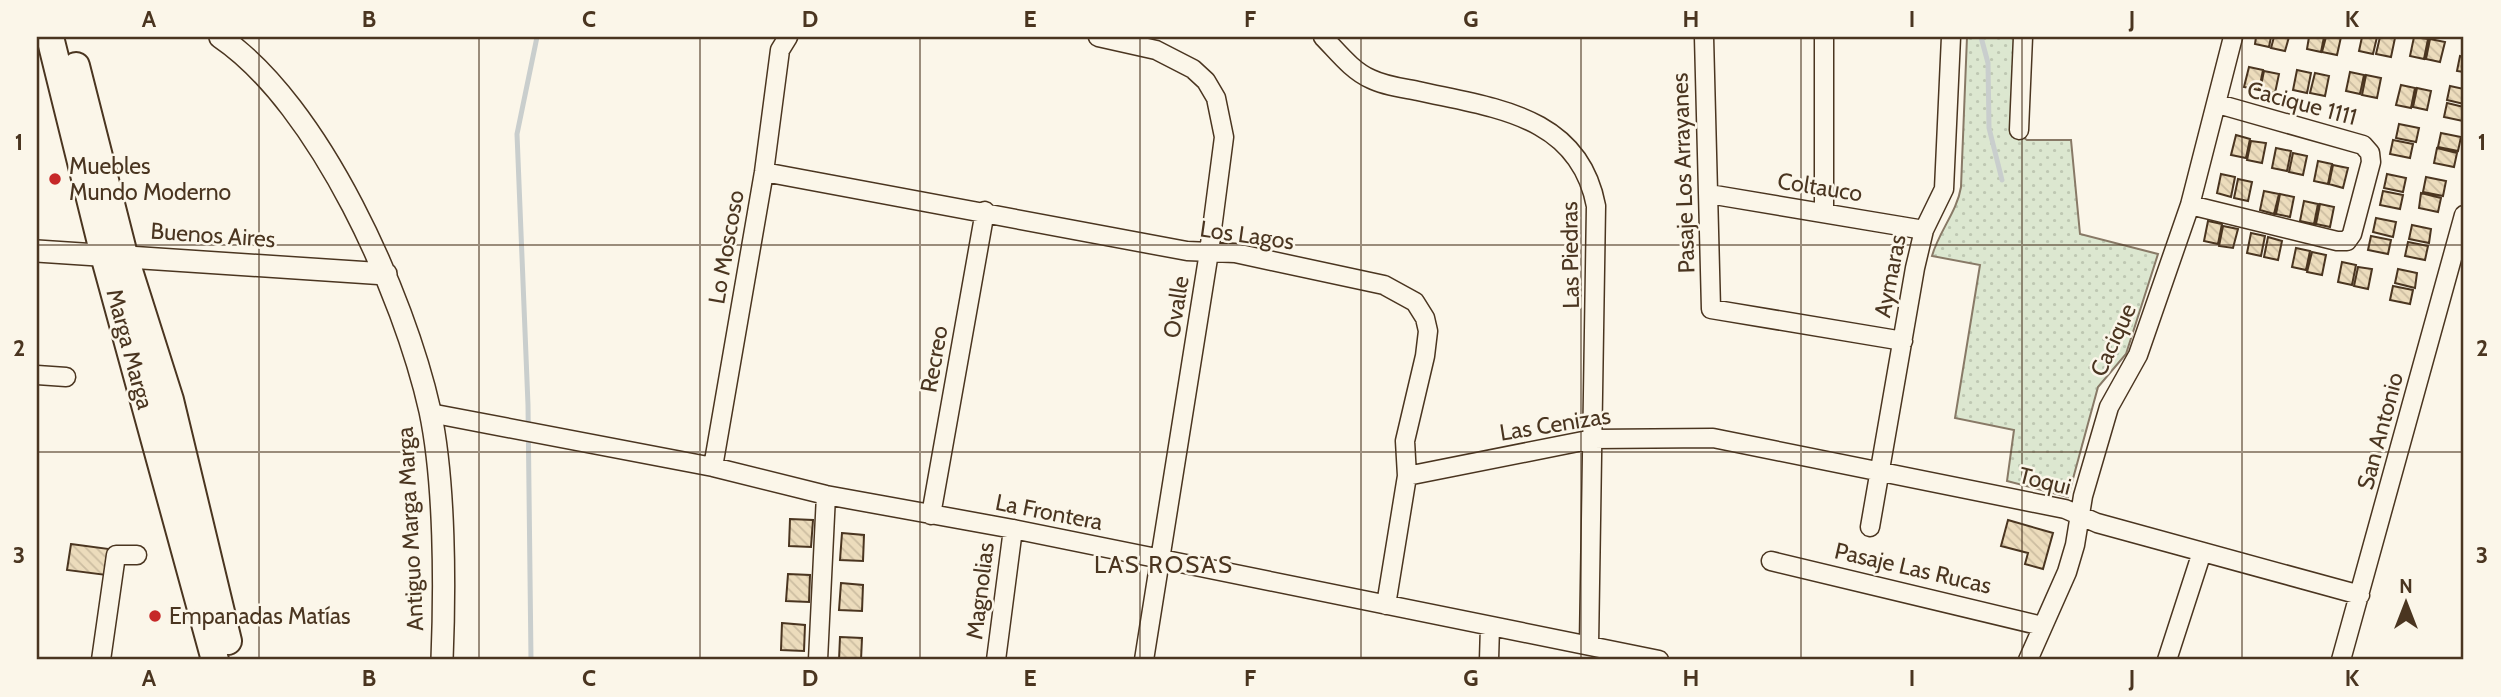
<svg xmlns="http://www.w3.org/2000/svg" width="2501" height="697" font-family="Cabin,sans-serif">
<defs>
<pattern id="park-dots" width="8" height="8" patternUnits="userSpaceOnUse" patternTransform="scale(1.75)"><rect width="8" height="8" fill="#dce7d0"/><path d="M2 2h.1M6 6h.1" fill="none" stroke="#bec7b2" stroke-width="1.8" stroke-linecap="round"/></pattern>
<pattern id="building-back-hatch" width="6" height="6" patternUnits="userSpaceOnUse" patternTransform="scale(1.75)"><rect width="6" height="6" fill="#ecdcbc"/><path d="M-1 5l2 2M0 0l6 6M5-1l2 2" fill="none" stroke="#ccbda1"/></pattern>
</defs>
<rect width="100%" height="100%" fill="#fbf6e9"/>
<path fill="url(#park-dots)" stroke="#887966" stroke-width="2" d="M1967,37h50l-3,94 13,9h44l9,94 78,20 -32,100 -28,33 -30,110 -61,-16 7,-51 -59,-12 25,-153 -48,-9c7,-25 25,-44 29,-69z"/>
<g fill="none" stroke-linecap="round" stroke-linejoin="round">
<path stroke="#c9cecd" stroke-width="5" d="M1981,37l7,26 1,65 13,52
M531,660l-3,-255 -11,-271 20,-97"/>
</g>
<path fill="url(#building-back-hatch)" stroke="#4a3520" stroke-width="2" d="M2256,37h15l-2,10 -14,-3z
M2274,37h15l-4,14 -14,-3z
M2309,37h15l-3,15 -14,-3z
M2326,37h15l-4,18 -15,-3z
M2362,37h15l-4,17 -14,-3z
M2380,37l15,1 -4,19 -15,-3z
M2414,37l14,2 -4,20 -14,-3z
M2430,39l15,3 -5,20 -14,-3z
M2460,56l4,1v15l-7,-1z
M2249,67l14,3 -4,20 -15,-3z
M2297,70l14,3 -4,20 -14,-3z
M2264,71l15,3 -4,19 -15,-3z
M2350,72l14,3 -4,19 -14,-3z
M2315,73l14,3 -4,20 -15,-3z
M2366,75l15,3 -4,20 -15,-3z
M2401,85l14,3 -4,20 -15,-3z
M2450,86l14,3v15l-17,-4z
M2417,88l14,3 -4,19 -14,-3z
M2447,103l17,4 -1,14 -19,-4z
M2399,124l20,4 -3,14 -20,-4z
M2441,133l20,4 -3,14 -20,-4z
M2236,135l14,4 -4,19 -15,-3z
M2393,140l20,4 -3,14 -20,-4z
M2251,141l15,2 -4,20 -15,-3z
M2276,148l15,3 -4,20 -15,-3z
M2437,148l20,5 -3,14 -20,-4z
M2293,153l14,3 -4,19 -14,-3z
M2318,161l14,3 -4,20 -14,-3z
M2333,165l15,3 -5,20 -14,-4z
M2221,174l14,3 -4,20 -14,-4z
M2387,174l19,4 -3,14 -19,-4z
M2426,177l20,4 -3,15 -20,-4z
M2238,179l14,3 -4,19 -14,-3z
M2264,191l15,3 -5,20 -14,-4z
M2383,191l20,4 -3,14 -20,-4z
M2421,193l20,5 -3,14 -19,-4z
M2280,194l14,3 -4,20 -14,-3z
M2304,201l14,3 -4,20 -14,-3z
M2320,204l14,3 -4,20 -14,-3z
M2376,218l20,4 -3,15 -20,-5z
M2208,221l14,3 -4,20 -14,-3z
M2412,225l19,4 -2,14 -20,-4z
M2223,226l15,3 -5,19 -14,-2z
M2251,233l14,3 -4,20 -14,-3z
M2371,236l20,4 -3,14 -20,-4z
M2268,237l14,4 -4,19 -14,-3z
M2408,242l20,4 -3,14 -20,-4z
M2296,248l14,3 -4,19 -14,-3z
M2312,252l14,3 -4,20 -15,-3z
M2342,262l14,3 -4,20 -14,-3z
M2358,267l14,2 -4,20 -14,-3z
M2398,269l19,4 -2,15 -20,-5z
M2393,286l20,4 -3,14 -20,-4z
M790,519l23,1 -2,27 -22,-1z
M2008,520l45,13 -10,36 -18,-5 3,-11 -27,-7z
M842,533l22,2 -1,26 -23,-1z
M71,544l38,5 -3,26 -39,-5z
M788,574l22,1 -1,27 -23,-1z
M841,583l22,2 -1,26 -23,-1z
M782,623l23,2 -1,26 -23,-1z
M840,637l22,1 -1,22h-22z"/>
<g fill="none" stroke-linecap="round" stroke-linejoin="round">
<g stroke="#4a3520" stroke-width="21">
<path id="minor" d="M1098,37l58,13 37,19 13,12 10,17 8,39 -15,115 -65,408
M1323,37c14,14 29,34 48,42 14,7 32,9 47,12 76,17 161,24 178,115l-7,439
M1704,37l7,272 192,32
M1824,37v174
M2019,130l4,-93
M764,172l423,79 48,2 149,32 31,17 10,16 3,13 -3,25 -20,85 2,35 -21,129
M1709,194l215,36
M2190,205l147,36h10l5,-7 19,-72 -1,-9 -7,-8 -145,-41
M37,375l29,2
M430,413l283,54 113,28 187,34 646,131
M713,467l51,-295 16,-122 8,-13
M1407,476l186,-37 120,-1 352,71 32,14 263,72
M931,515l54,-304
M1870,527l45,-259 9,-38 20,-41 7,-152
M1771,561l271,65
M101,660l15,-105h21
M818,660l8,-165
M996,660l17,-131
M1489,660l1,-34
M2028,660l39,-88 8,-27 8,-49 26,-89 29,-52 52,-150 43,-168
M2167,660l35,-108
M2341,660l123,-445"/>
</g>
<g stroke="#4a3520" stroke-width="24">
<path id="tertiary" d="M220,37c100,68 184,258 210,374 15,71 15,176 12,249
M37,251l349,23"/>
</g>
<g stroke="#4a3520" stroke-width="30">
<path id="primary" d="M50,37l54,218 111,405
M76,66l48,189 46,145 58,241"/>
</g>
<use href="#minor" stroke="#fbf6e9" stroke-width="18"/>
<use href="#tertiary" stroke="#fbf6e9" stroke-width="21"/>
<use href="#primary" stroke="#fbf6e9" stroke-width="26"/>
</g>
<path fill="none" stroke="#4a3520" stroke-width="2" stroke-opacity="0.55" d="M259,37v623M479,37v623M700,37v623M920,37v623M1140,37v623M1361,37v623M1581,37v623M1801,37v623M2022,37v623M2242,37v623M37,245h2427M37,452h2427"/>
<g fill="#c62828" stroke="#fbf6e9" stroke-width="2.5">
<circle cx="55" cy="179" r="7"/>
<circle cx="155" cy="616" r="7"/>
</g>
<g text-anchor="middle" stroke-width="5" stroke-linejoin="round" paint-order="stroke">
<g font-size="23" fill="#4a3520" stroke="#fbf6e9">
<text transform="translate(2302 103) rotate(15)" y="8">Cacique 1111</text>
<text transform="translate(1683 173) rotate(-92)" y="8">Pasaje Los Arrayanes</text>
<text transform="translate(1820 187) rotate(9)" y="8">Coltauco</text>
<text transform="translate(213 235) rotate(4)" y="8">Buenos Aires</text>
<text transform="translate(1247 235) rotate(8)" y="8">Los Lagos</text>
<text transform="translate(726 247) rotate(-80)" y="8">Lo Moscoso</text>
<text transform="translate(1570 255) rotate(-91)" y="8">Las Piedras</text>
<text transform="translate(1890 276) rotate(-79)" y="8">Aymaras</text>
<text transform="translate(1176 307) rotate(-81)" y="8">Ovalle</text>
<text transform="translate(2113 340) rotate(-65)" y="8">Cacique</text>
<text transform="translate(130 349) rotate(75)" y="8">Marga Marga</text>
<text transform="translate(934 359) rotate(-80)" y="8">Recreo</text>
<text transform="translate(1555 424) rotate(-9)" y="8">Las Cenizas</text>
<text transform="translate(2380 431) rotate(-75)" y="8">San Antonio</text>
<text transform="translate(2045 481) rotate(14)" y="8">Toqui</text>
<text transform="translate(1049 512) rotate(11)" y="8">La Frontera</text>
<text transform="translate(410 529) rotate(-93)" y="8">Antiguo Marga Marga</text>
<text transform="translate(1913 568) rotate(13)" y="8">Pasaje Las Rucas</text>
<text transform="translate(980 591) rotate(-83)" y="8">Magnolias</text>
</g>
<g font-size="23" fill="#4a3520" stroke="#fbf6e9" text-anchor="start">
<text x="69" y="174">Muebles<tspan x="69" dy="26">Mundo Moderno</tspan></text>
<text x="169" y="624">Empanadas Matías</text>
</g>
<g font-size="24" letter-spacing="2" fill="#4a3520" stroke="#fbf6e9">
<text x="1164" y="573">LAS ROSAS</text>
</g>
</g>
<rect width="2501" height="697" fill="none" stroke="#fbf6e9" stroke-width="77"/>
<g transform="translate(2406 603)" stroke="#fbf6e9" stroke-width="5" paint-order="stroke">
<path d="M0-5L12 26L0 18L-12 26Z" fill="#4a3520"/>
<text y="-10" font-size="19" font-weight="bold" text-anchor="middle" fill="#4a3520">N</text>
</g>
<rect x="38" y="38" width="2424" height="620" fill="none" stroke="#4a3520" stroke-width="2.5"/>
<g font-size="23" text-anchor="middle" font-weight="bold" fill="#4a3520">
<text x="149" y="27">A</text>
<text x="369" y="27">B</text>
<text x="589" y="27">C</text>
<text x="810" y="27">D</text>
<text x="1030" y="27">E</text>
<text x="1250" y="27">F</text>
<text x="1471" y="27">G</text>
<text x="1691" y="27">H</text>
<text x="1912" y="27">I</text>
<text x="2132" y="27">J</text>
<text x="2352" y="27">K</text>
<text x="19" y="150">1</text>
<text x="2482" y="150">1</text>
<text x="19" y="356">2</text>
<text x="2482" y="356">2</text>
<text x="19" y="563">3</text>
<text x="2482" y="563">3</text>
<text x="149" y="686">A</text>
<text x="369" y="686">B</text>
<text x="589" y="686">C</text>
<text x="810" y="686">D</text>
<text x="1030" y="686">E</text>
<text x="1250" y="686">F</text>
<text x="1471" y="686">G</text>
<text x="1691" y="686">H</text>
<text x="1912" y="686">I</text>
<text x="2132" y="686">J</text>
<text x="2352" y="686">K</text>
</g>
</svg>
